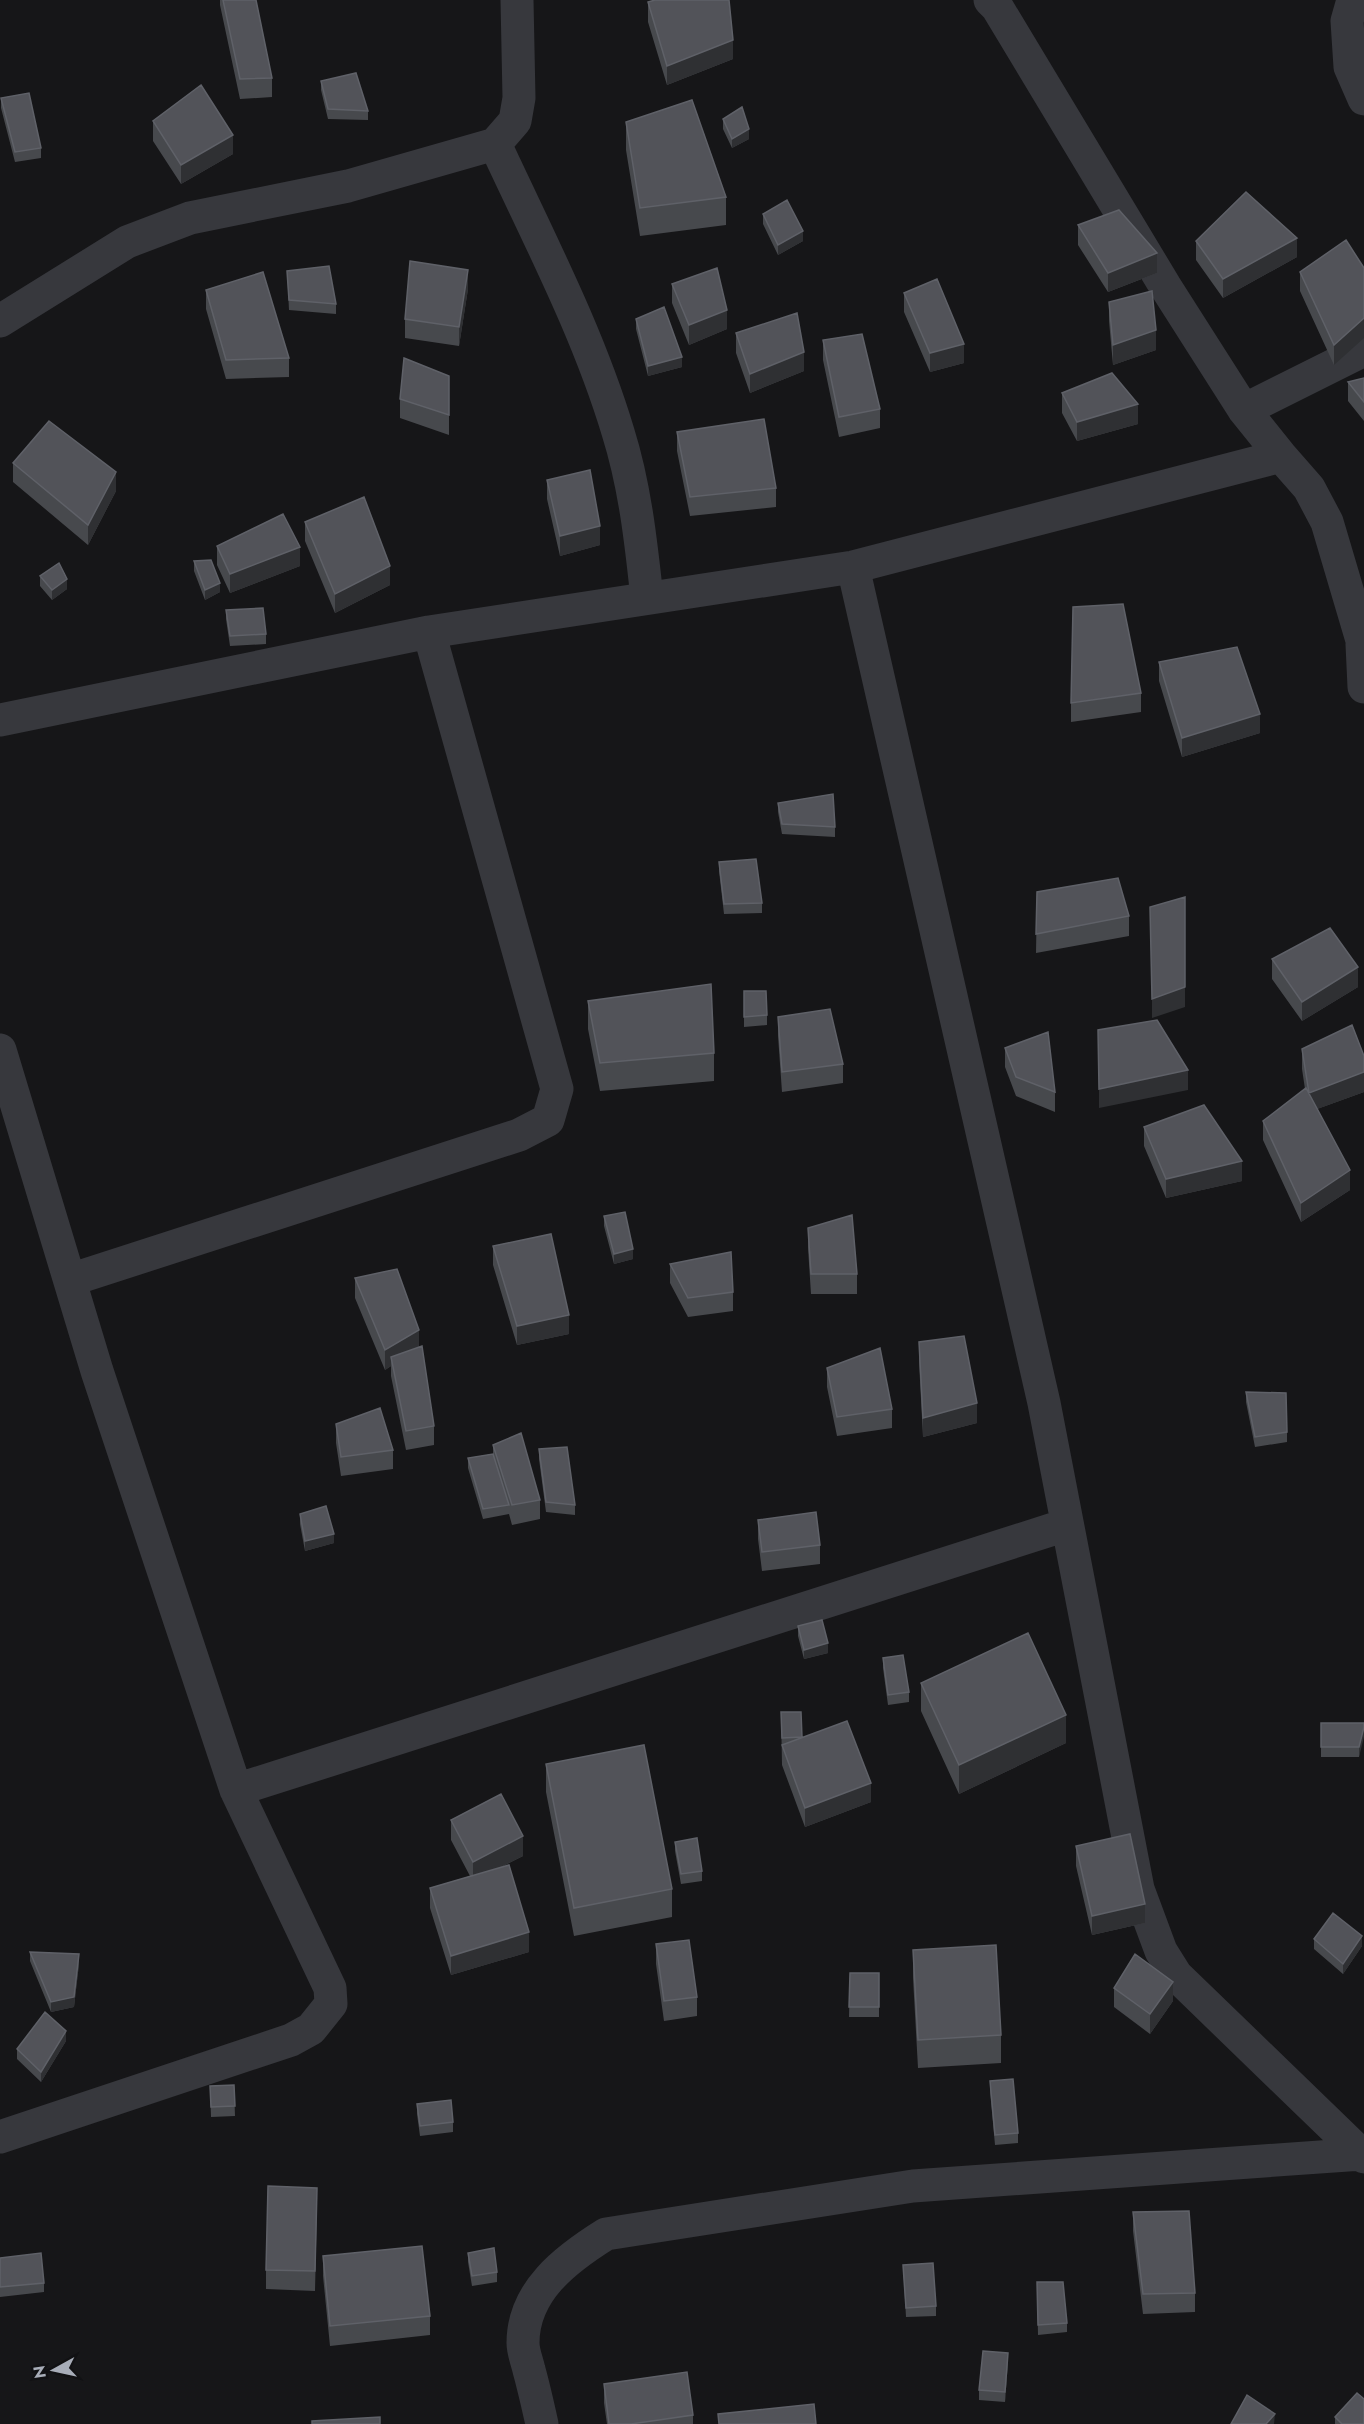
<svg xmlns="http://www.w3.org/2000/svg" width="1364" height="2424" font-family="Jost,sans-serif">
<rect width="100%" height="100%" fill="#161618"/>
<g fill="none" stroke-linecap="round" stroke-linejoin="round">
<path stroke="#37383d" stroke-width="33" d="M990,0l7,7 168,279 79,124 37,46
M1353,0l-6,21 3,46 14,32
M495,144c44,95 93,188 123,288 17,54 23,110 29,166
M0,321l127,-79 63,-24 158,-32 147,-42 20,-23 4,-23 -2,-98
M1244,410l120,-60
M853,567l191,836 94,486 23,62 15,24 188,182
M1362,644l2,43
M0,720l429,-88 424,-65 428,-111 28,32 18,34 37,125
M0,1050l97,321 139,419 94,198 1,16 -20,25 -20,11 -291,97
M70,1280l449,-145 29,-15 9,-31 -128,-457
M236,1790l830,-265
M542,2424c-4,-18 -8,-36 -13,-54 -2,-9 -6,-18 -6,-27 0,-52 43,-84 83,-109l307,-48 449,-32"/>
</g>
<path fill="#47494d" d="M220,0h36l16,78v19l-32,2 -20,-94z
M648,2l85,57 -66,26 -19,-63z
M321,81l47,30v9l-40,-1 -7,-29z
M1,98l40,50v10l-26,4 -14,-54z
M723,119l26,20 -17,9 -9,-19z
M153,121l80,33 -52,30 -28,-43z
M626,122l100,75v28l-86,11 -14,-86z
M763,214l40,27 -25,14 -15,-31z
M1078,225l79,48 -49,19 -30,-47z
M1196,241l101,16 -74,41 -27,-38z
M1364,268l-30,97 -34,-74v-19z
M287,271l49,33v10l-47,-4z
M672,284l55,45 -38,16 -17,-42z
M468,289l-9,57 -54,-8v-19z
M206,290l83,68v19l-63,2 -20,-70z
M904,293l60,70 -34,9 -26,-60z
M1109,302l47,48 -43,15 -4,-44z
M636,319l46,48 -34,9 -12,-47z
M736,333l68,38 -54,22 -14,-40z
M823,340l57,69v19l-41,9 -16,-77z
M449,376v59l-49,-17v-19z
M1364,378v43l-16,-20v-19z
M1062,393l76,31 -61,17 -15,-28z
M677,432l99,56v19l-86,9 -13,-65z
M13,463l103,28 -28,54 -75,-63z
M547,480l53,65 -40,11 -13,-57z
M305,522l85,63 -55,28 -30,-72z
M217,546l83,20 -70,27 -13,-28z
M194,561l26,31 -15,8 -11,-29z
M40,576l27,13 -15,11 -12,-14z
M226,610l40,24v10l-36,2 -4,-27z
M1159,662l101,71 -78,24 -23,-76z
M1141,693v19l-70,10v-19z
M778,803l57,24v10l-53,-3 -4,-22z
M719,862l43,41v10l-38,1 -5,-43z
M1037,892l92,24v20l-93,17z
M1272,959l86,28 -56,34 -30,-42z
M744,991l23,24v10l-23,2z
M588,1001l126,52v28l-114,10 -12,-62z
M778,1017l65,47v19l-61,9 -4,-56z
M1005,1048l50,44v20l-39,-16 -11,-29z
M1302,1049l62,7v36l-47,17 33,81 -49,32 -38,-82v-19l42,-32 -3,-20z
M1144,1127l98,54 -76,17 -22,-52z
M604,1216l29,43 -19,5 -10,-38z
M808,1228l49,46v20h-46l-3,-46z
M493,1246l76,88 -52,11 -24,-80z
M670,1264l63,28v19l-45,6 -18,-34z
M355,1278l64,70 15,78v19l-28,5 -15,-74v-10l-6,4 -30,-72z
M919,1342l58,81 -54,14 -4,-75z
M827,1368l65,41v19l-55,8 -10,-49z
M1246,1392l41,40v10l-32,5 -9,-45z
M336,1424l57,26v19l-52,7 -5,-33z
M493,1445l47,55v19l-28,6 -3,-11 -26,5 -15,-51v-10l25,-4z
M539,1449l36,56v10l-29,-3 -7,-53z
M300,1514l34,29 -29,8 -5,-27z
M758,1520l62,25v19l-58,7 -4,-32z
M798,1626l30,27 -24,6 -6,-23z
M883,1658l26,34v10l-21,3 -5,-37z
M921,1683l145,60 -107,51 -38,-83z
M781,1712l21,26 69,64 -66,25 -23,-62z
M1321,1723h43l-5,34h-38z
M546,1764l126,125v28l-98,19 -28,-144z
M451,1820l72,36 -24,12 30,84 -78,23 -21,-67v-20l40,-12 -19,-36z
M675,1842l27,29v10l-21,3 -6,-33z
M1076,1846l69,77 -53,12 -16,-69z
M1314,1939l48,7 -19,28 -29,-25z
M656,1944l41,53v19l-33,5 -8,-57z
M913,1950l88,85v28l-83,5 -5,-90z
M30,1952l49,12 -5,43 -23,5 -21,-51z
M850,1973h29v44h-30z
M1114,1988l59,13 -23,33 -36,-27z
M66,2041l-25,41 -24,-23v-10z
M990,2081l28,52v10l-23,2 -5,-54z
M234,2085l1,31 -24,1 -1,-31z
M417,2104l36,18v10l-33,4 -3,-22z
M317,2207l-2,84 -49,-2v-19z
M1133,2212l62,81v19l-52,2 -10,-83z
M468,2253l29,19v10l-25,4 -4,-24z
M323,2256l107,60v19l-100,11 -7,-70z
M0,2258l44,25v9l-44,5z
M903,2265l33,41v10l-30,1z
M1037,2282l30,41v9l-29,3z
M1008,2362l-3,40 -26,-2v-10z
M604,2384l89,31v9h-86l-3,-21z
M1335,2417l29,7h-29z"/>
<path fill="#2f3033" d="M733,40v19l-66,26v-19z
M749,129v10l-17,9v-9z
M233,135v19l-52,30v-19z
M803,231v10l-25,14v-10z
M1297,238v19l-74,41v-19z
M1157,253v20l-49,19v-19z
M468,270v19l-9,57v-19z
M727,310v19l-38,16v-20z
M1364,318v20l-30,27v-20z
M1156,330v20l-43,15v-20z
M964,344v19l-34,9v-19z
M804,352v19l-54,22v-19z
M682,357v10l-34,9v-10z
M1138,404v20l-61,17v-19z
M116,472v19l-28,54v-20z
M600,526v19l-40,11v-20z
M300,547v19l-70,27v-19z
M390,566v19l-55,28v-19z
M67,579v10l-15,11v-10z
M220,583v9l-15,8v-10z
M1260,714v19l-78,24v-19z
M1358,967v20l-56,34v-19z
M1185,987v20l-33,11v-19z
M1188,1070v20l-89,18v-19z
M1364,1072v20l-55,20v-19z
M1242,1161v20l-76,17v-19z
M1350,1170v20l-49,32v-19z
M633,1249v10l-19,5v-10z
M569,1315v19l-52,11v-19z
M419,1330v19l-28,8v9l-6,4v-20z
M977,1403v20l-54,14v-19z
M334,1534v9l-29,8v-10z
M828,1643v10l-24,6v-9z
M1066,1715v28l-107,51v-29z
M1364,1727v10l-5,20v-10z
M871,1783v19l-66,25v-19z
M523,1836v20l-50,25v-19z
M1145,1904v19l-53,12v-19z
M529,1932v20l-78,23v-19z
M1362,1936v10l-19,28v-10z
M79,1954v10l-5,43 -23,5v-10z
M1173,1982v19l-23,33v-20z
M66,2031v10l-25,41v-10z
M1008,2353v9l-3,40v-10z
M1275,2414l-1,10h-8z"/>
<path fill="#525359" stroke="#5f6168" stroke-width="1.5" d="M223,0h33l16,78 -32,1z
M655,0h74l4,40 -66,26 -19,-64z
M356,73l12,38 -40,-2 -7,-28z
M201,85l32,50 -52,30 -28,-44z
M29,93l12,55 -26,4 -14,-54z
M692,100l34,97 -86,11 -14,-86z
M742,107l7,22 -17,10 -9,-20z
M1246,192l51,46 -74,41 -27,-38z
M787,200l16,31 -25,14 -15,-31z
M1119,210l38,43 -49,20 -30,-48z
M1346,240l18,28v50l-30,27 -34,-73z
M410,261l58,9 -9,57 -54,-8z
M329,266l7,38 -47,-4 -2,-29z
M717,268l10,42 -38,15 -17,-41z
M263,272l26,86 -63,2 -20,-70z
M937,279l27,65 -34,9 -26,-60z
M1152,291l4,39 -43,15 -4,-43z
M664,307l18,50 -34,9 -12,-47z
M797,313l7,39 -54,22 -14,-41z
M862,334l18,75 -41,8 -16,-77z
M404,358l45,18v39l-49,-16z
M1112,373l26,31 -61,18 -15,-29z
M1364,378v24l-16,-20z
M764,419l12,69 -86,9 -13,-65z
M49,421l67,51 -28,53 -75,-62z
M590,470l10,56 -40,10 -13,-56z
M364,497l26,69 -55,28 -30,-72z
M283,514l17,33 -70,27 -13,-28z
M211,560l9,23 -15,7 -11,-29z
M59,563l8,16 -15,11 -12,-14z
M1123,604l18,89 -70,10 2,-96z
M263,608l3,26 -36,2 -4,-26z
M1237,647l23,67 -78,24 -23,-76z
M833,794l2,33 -53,-3 -4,-21z
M756,859l6,44 -38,1 -5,-42z
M1118,878l11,38 -93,18 1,-42z
M1185,897v90l-33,12 -2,-92z
M1330,928l28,39 -56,35 -30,-43z
M711,984l3,69 -114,10 -12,-62z
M744,991h22l1,24 -23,2z
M830,1009l13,55 -61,8 -4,-55z
M1157,1020l31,50 -89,19 -1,-59z
M1352,1025l12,31v16l-55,21 -7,-44z
M1048,1032l7,60 -39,-15 -11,-29z
M1306,1088l44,82 -49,33 -38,-82z
M1204,1105l38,56 -76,18 -22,-52z
M625,1212l8,37 -19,5 -10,-38z
M852,1215l5,59h-46l-3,-46z
M551,1234l18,81 -52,11 -24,-80z
M731,1252l2,40 -45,6 -18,-34z
M397,1269l22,61 -34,20 -30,-72z
M964,1336l13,67 -54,15 -4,-76z
M422,1346l12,80 -28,5 -15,-74z
M880,1348l12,61 -55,8 -10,-49z
M1246,1392l40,1 1,39 -32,5z
M380,1408l13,42 -52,7 -5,-33z
M521,1433l19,67 -28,5 -19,-60z
M567,1447l8,58 -29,-3 -7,-53z
M493,1454l16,51 -26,4 -15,-51z
M326,1506l8,28 -29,7 -5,-27z
M816,1512l4,33 -58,7 -4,-32z
M822,1620l6,23 -24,7 -6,-24z
M1028,1633l38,82 -107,50 -38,-82z
M903,1655l6,37 -21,3 -5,-37z
M781,1712h20l1,25 -20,1z
M847,1721l24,62 -66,25 -23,-63z
M1321,1723h43v4l-5,20h-38z
M644,1745l28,144 -98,19 -28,-144z
M501,1794l22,42 -50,26 -22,-42z
M1130,1834l15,70 -53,12 -16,-70z
M697,1838l5,33 -21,3 -6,-32z
M509,1865l20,67 -78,24 -21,-68z
M1333,1913l29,23 -19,28 -29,-25z
M689,1940l8,57 -33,4 -8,-57z
M996,1945l5,90 -83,5 -5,-90z
M30,1952l49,2 -5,43 -23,5z
M1135,1954l38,28 -23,32 -36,-26z
M850,1973h29v34h-30z
M45,2012l21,19 -25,41 -24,-23z
M1013,2079l5,54 -23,2 -5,-54z
M234,2085l1,21 -24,1 -1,-21z
M451,2100l2,22 -33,4 -3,-22z
M268,2186l49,2 -2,83 -49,-1z
M1189,2211l6,82 -52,1 -10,-82z
M422,2246l8,70 -100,10 -7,-70z
M494,2248l3,24 -25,4 -4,-23z
M41,2253l3,30 -44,4v-29z
M933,2263l3,43 -30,2 -3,-43z
M1037,2282h26l4,41 -29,2z
M983,2351l25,2 -3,39 -26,-2z
M687,2372l6,43 -62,9h-22l-5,-40z
M1357,2393l7,6v25h-22l-7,-7z
M1247,2395l28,19 -9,10h-35z
M814,2404l2,20h-97l-1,-10z
M380,2417v7h-68v-3z"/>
<g transform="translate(54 2370) rotate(262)" stroke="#111113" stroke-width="4.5" paint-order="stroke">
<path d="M0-4.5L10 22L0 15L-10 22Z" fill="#a8adb8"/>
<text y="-9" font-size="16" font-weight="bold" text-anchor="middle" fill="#a8adb8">N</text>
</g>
</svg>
